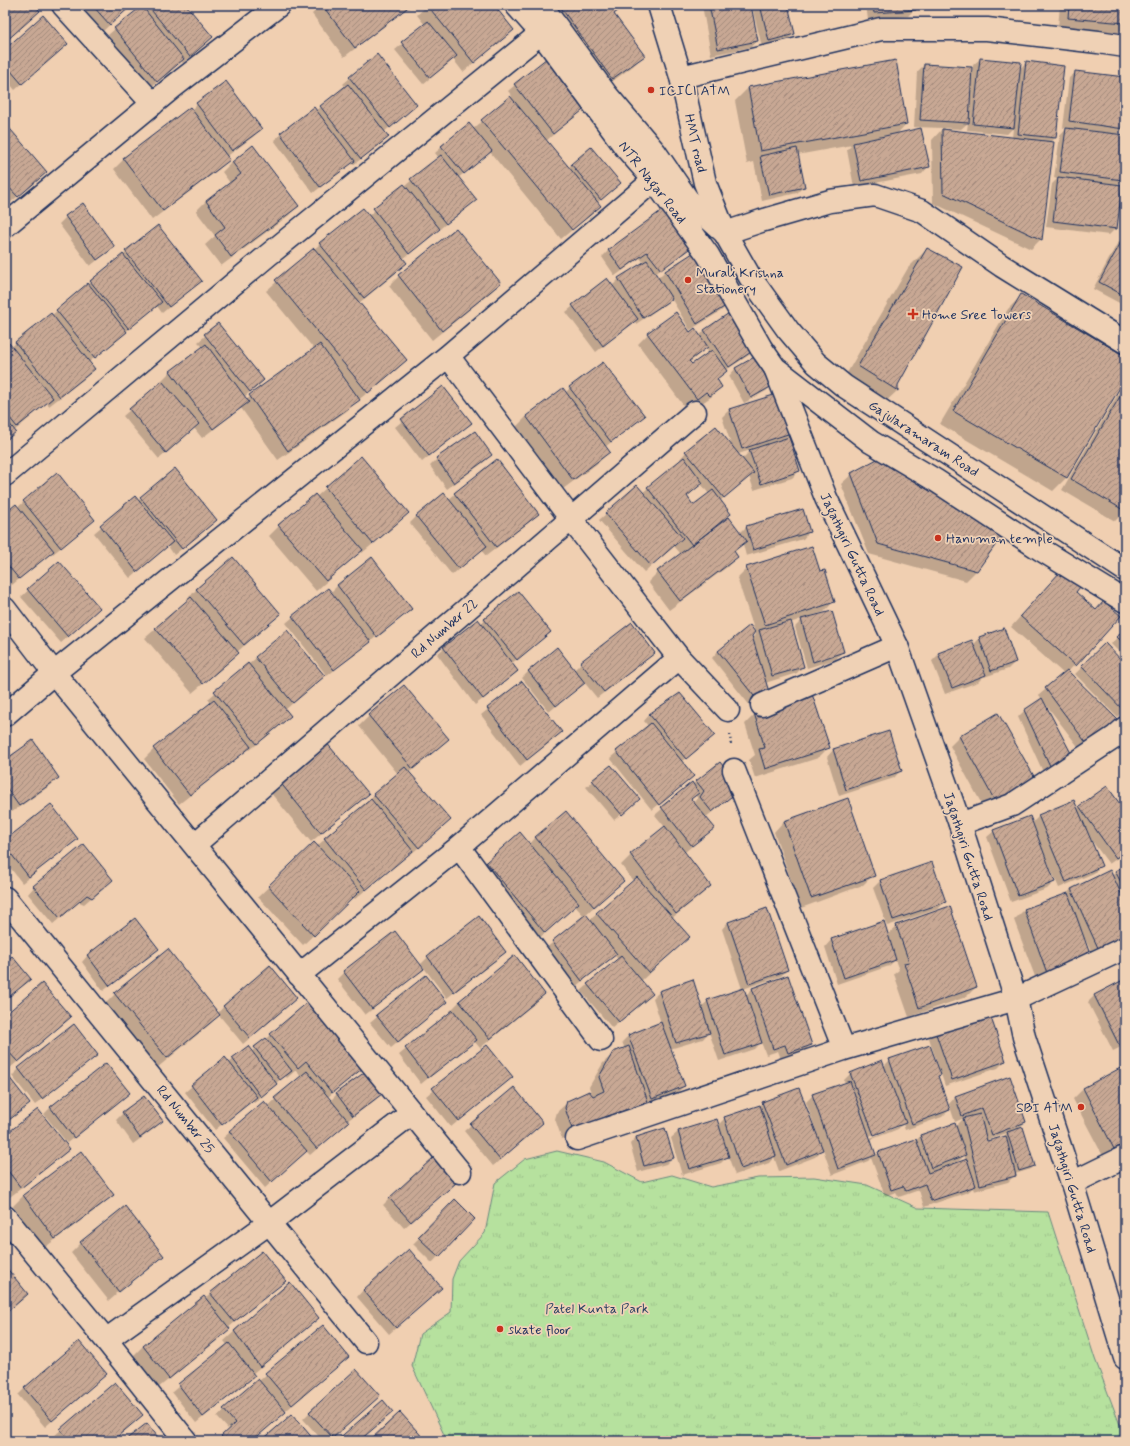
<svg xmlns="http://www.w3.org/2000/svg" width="1130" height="1446" font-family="Mynerve,sans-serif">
<defs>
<pattern id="park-tufts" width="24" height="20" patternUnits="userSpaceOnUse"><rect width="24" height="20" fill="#b6e19e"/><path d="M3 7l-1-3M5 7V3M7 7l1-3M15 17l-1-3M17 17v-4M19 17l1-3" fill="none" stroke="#9cc18a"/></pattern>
<pattern id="building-hatch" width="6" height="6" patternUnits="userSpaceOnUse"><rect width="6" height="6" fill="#c8a894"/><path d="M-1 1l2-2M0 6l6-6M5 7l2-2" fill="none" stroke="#a2897c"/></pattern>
</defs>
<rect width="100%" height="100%" fill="#f0cfb1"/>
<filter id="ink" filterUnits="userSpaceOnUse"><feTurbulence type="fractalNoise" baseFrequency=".025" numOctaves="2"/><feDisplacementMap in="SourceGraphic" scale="8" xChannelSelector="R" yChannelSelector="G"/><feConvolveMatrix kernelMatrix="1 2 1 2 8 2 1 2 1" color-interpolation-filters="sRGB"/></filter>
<g filter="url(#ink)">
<path fill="url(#park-tufts)" stroke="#68887e" d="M557,1151l47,11 38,20 30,-7 39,12 47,-9 56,-1 53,8 51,23 130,4 47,147 30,79v3h-678l-35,-75 8,-32 31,-22 1,-33 7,-18 26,-28 10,-50 30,-24z"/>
<path fill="#0003" fill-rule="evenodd" d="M80,5h51l-28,26z
M146,5h46l-4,4 17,35 -22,19 -2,-2 -31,27 -42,-53 7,-6z
M321,5h89l-10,9 -56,43 -32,-43z
M428,5h64l20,25 -49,42 -10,-13 -30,25 -28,-34 30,-25 -8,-10z
M542,5h72l-1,9 30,42 -10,10 -31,23z
M702,5h85l7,29 -7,6 -25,7 -10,-41h-1l6,34 -6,7 -40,8z
M866,5h48v5l-6,6 -40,4z
M1060,5h65v21l-7,7 -60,-6z
M5,50h55l-45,40 -10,-12z
M547,59l38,48 -39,34 22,27 4,-4 48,19 -23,20 2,3 -10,10 -28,23 -71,-87 -32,26 17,22 -72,59 2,4 -9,10 -37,30 47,57 -10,10 -39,31 -9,9 -70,50 -37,-52 -39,30 -8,-10 -35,31 -36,-43 38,-33 -1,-1 10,-10 33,-25 -5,-5 20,-17 38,62 -12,10 2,3 68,-51 -48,-58 54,-47 48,-28 71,-58 -4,-5 7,-6 31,-18 39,-33 -4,-5 7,-6z
M980,59l39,11 7,-8 29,76 -5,5h3l-12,96 -10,10 -98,-46 -1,-63 11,-12 -29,-1 3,-55 7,-7 48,11 1,-11zM968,123l-1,7 40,4 6,-6 -1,10 -68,-8 1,-2 16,1z
M1076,72l49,6v38l-2,12 -7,7 9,1v20l-3,24 -5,5 -1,43 -7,7 -63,-8 6,-43 5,-5 -3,-1 6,-42 7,-8h-4l6,-50z
M350,78l59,33 -25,21 4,5 -7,7 -28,21 -1,-2 -39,30 -39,-53 7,-6 35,-23 30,-24 -3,-3z
M749,87l157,37 -10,11 32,32 -6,7 -68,13 -7,-37 5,-5 -55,10 7,31 -7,7 -35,8 -8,-39 -7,2 -12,-63z
M5,90l5,6 -5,4z
M197,104l63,25 -6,7 -28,21 2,3 -10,10 -66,50 -38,-51 10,-10 67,-49z
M5,125l34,53 -29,25 -5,-6z
M253,147l45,59 -10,10 -67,50 -16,-21 10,-9 -19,-25 10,-10 24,-18 -8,-11 10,-10z
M664,209l28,37 -7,6 -30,22 3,4 7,-7 63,33 -7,7 -31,19 -19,-32 -7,7 -28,19 -1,-3 -39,31 -30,-40 40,-33 6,7 7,-7 25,-16 -4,-5 -25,18 -13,-19 6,-6z
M66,217l48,30 -24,19 -31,-42z
M1125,220v86l-32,-17 25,-47 5,-4z
M158,226l43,55 -39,32 -5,-7 -68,56 5,7 -10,10 -35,27 -2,-3 -33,28 1,1 -10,10v-95h6l41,-32z
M456,229l44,54 -10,10 -58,47 -43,-54 10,-10z
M927,249l-30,142 -19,18 -38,-24 68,-117z
M1021,296l104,61v20l-59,101 -13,13 -113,-67 68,-115z
M705,330l50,18 -6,7 -23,15 -10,10 5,7 -10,10 -12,8 -3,-4 -10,8 -48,-65 10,-10 42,-1 9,3zM706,348l3,5 -18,13 -2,-3z
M757,357l15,28 -6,6 -22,12 -15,-27 6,-7z
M1125,382v129l-10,10 -53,-31z
M443,388l27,35 -48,39 -27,-35z
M570,388l74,28 -39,31 4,5 -10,10 -36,27 -47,-62 10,-10 36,-27 3,3z
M780,394l12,38 -4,5 11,34 -7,7 -38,12 -5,-14 -29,25 10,13 -7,6 17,13 6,-6 63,5 -6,7 -57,17 -3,-12 -9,8 3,5 -10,10 -58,43 -21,-28 10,-10 23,-18 -7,-8 -30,26 -45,-52 7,-6 36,-21 39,-32 -1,-2 6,-7 46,-5 -10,-30 7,-7zM751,450l-9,9 -4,-5zM701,484l8,10 -16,12 -7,-8z
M475,432l16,23 -7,7 -37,27 -17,-23 7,-7z
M361,457l37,66 -36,30 -1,-2 -45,40 -47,-55 10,-10 37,-29z
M174,470l35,57 -35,28 -6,-9 -38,32 -36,-45 41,-35 3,3z
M57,474l30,52 -34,28 -1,-2 -40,33 -7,-8v-63l13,-7z
M852,474l150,59 -26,38 -10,10 -97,-27 -28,-70z
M455,494l83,19 -10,10 -42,33 -5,-6 -29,25 -42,-52 7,-7 31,-16z
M59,562l33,53 -31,28 -40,-46z
M747,568l73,4 14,29 -10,11 -13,4 31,36 -6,7 -29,9 -12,-41 9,-9 -14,5 13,43 -6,7 -32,10 -4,16 -10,8 -39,-49 6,-7 33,-15v3l5,-4 -19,-57z
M1051,582l23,10 21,19 24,5 -51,56 48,48 -33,33 -39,-51 -1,1 28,51 -27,20 -26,-57 7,-7 17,-11 -3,-4 25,-21 -53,-47z
M338,585l73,24 -84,67 -41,-53 7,-6 38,-25z
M197,589l72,35 -32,28 1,1 -10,10 -36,30 -47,-55 43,-37 -1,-2z
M518,593l32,39 -39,32 5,7 -6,7 -35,27 -38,-51 40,-33 3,3z
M1125,629v29l-14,-14z
M980,638l35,24 -7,7 -24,8v-1l-6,6 -33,12 -13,-33 7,-7 34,-9z
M1105,645l20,21v43l-8,8 -42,-43z
M654,652l-7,7 -50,39 -13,-16 -35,30 -27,-34 7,-7 45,-1 7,-7z
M256,658l61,24 -32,28 5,6 -7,7 -33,27 -2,-2 -9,9 -60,47 -35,-45 10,-10 57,-46 -3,-4z
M522,682l39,50 -41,34 -39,-51z
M650,714l64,21 -33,27 12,14 -41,34 -42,-52 38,-32 -4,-5z
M755,714l73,34 -10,10 -63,20 -6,-18 6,-5 -10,-31z
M369,716l78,23 -38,34 34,54 -32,27 -1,-2 -55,47 -2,-2 -50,48 -45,-48 56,-54 3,3 51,-44 -1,-1 7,-6 24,-21 -39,-48z
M960,736l64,52 -39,22 -35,-64z
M833,750l67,21 -6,7 -55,18 -12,-39z
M5,761l53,17 -7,7 -39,27 -7,-10z
M720,763l13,32 -28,23 8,10 -29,25 26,33 -10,10 -28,22 17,19 -48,44 4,20 -33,27 -31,-37 37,-32 -4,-4 -39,32 -29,-39 39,-31 -10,-11 -40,36 -59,-70 10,-10 43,-17 7,-8 87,44 -38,34 5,5 43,-39 -12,-16 10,-10 34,-28 -10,-12 36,-31 1,1zM695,795l3,3 -4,6 -4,-4z
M593,781l39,25 -18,14 -28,-33z
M280,782l87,12 -10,10 -46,38 -41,-50z
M1107,787l18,26v40l-16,11 -20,-27 12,29 -7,7 -35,15 -11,-26 -1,1 7,19 -7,7 -36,13 -24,-65 7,-6 38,-8 7,-7 38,-7z
M784,821l89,54 -10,10 -62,23 -27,-76z
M77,839l-7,6 -48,38 -17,-22v-20z
M931,863l14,39 -7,7 -51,17 -14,-38 7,-7z
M1125,866v74l-32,15 -8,-16 -1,1 -47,42 -23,-62 10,-10 42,-15 5,-6 41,-13 4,-4z
M105,886l-21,18 -5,-2 -26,22 -25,-30 6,-7z
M479,917l26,35 -6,6 -52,40 -26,-34 7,-7z
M728,922l59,48 -6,6 -38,13 2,7 8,-8 57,57 -6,7 -23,7 -3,-8 -12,4 -5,-13 -7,7 -35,12 -10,-29 -6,7 -33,10 14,37 -7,7 -32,11 -8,8 -75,27 -7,-20 2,-7 11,-10 25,-5 -4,-10 14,-24 11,-10 11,-4 -3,-7 7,-7 32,-12 -8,-25 7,-7 41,16 7,-6 34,-12 -20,-60z
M883,923l4,12 10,-9 79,61 -10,10 -57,20 -15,-43 5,-4 -4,-10 -6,6 -52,18 -12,-37 6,-7z
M5,942l5,6 -5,5z
M168,951l50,62 6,-7 65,-2 -46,40 -24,-29 -10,10 -52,43 -52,-64 10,-10z
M88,955h63l-48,36 -21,-29z
M344,972l72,3 -51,40 -28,-36z
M425,977l14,31 -48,40 -21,-25z
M1125,980v65l-12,6 -25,-49 6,-6z
M544,994l-10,10 -54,44 -6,-7 -53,43 -22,-29 52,-42 -1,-2 10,-10z
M5,1017l58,6 -53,45 -5,-6z
M936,1031l69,30 -7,7 -53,18 -16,-48z
M271,1035l90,33 -33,29 2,4 7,-7h43l-6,7 -27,20 -6,7 -31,27 -4,-4 -41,37 -42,-50 7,-6 38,-26 33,-29 -5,-7 -9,8 -2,-3 -31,28 -2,-3 -37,30 -30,-38 40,-33 4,4 19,-16 3,5z
M486,1046l25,31 -60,50 -25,-31z
M97,1055l-62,50 -23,-29 7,-7z
M890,1060l49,15 -2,2 12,33 -7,7 -37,13 -2,-6 -5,5 -28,11 5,16 4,-3 38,-13 3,-4 34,-12 1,3 9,-9 -9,4 -6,-18 6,-7 54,-19 16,44 -8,8 17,36 -3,3 -16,5v1l-7,7 -34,9 -1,-3 -5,4 -44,15 -5,-17 -20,7 -3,-5 -11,4 -14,-38 -3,3 -36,14 -9,-26 -8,8 -36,14 -5,-14 -5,6 -34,12 -7,-19 -7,7 -39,12 -11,-37 7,-6 39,-12 1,5 7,-7 34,-11 4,-4 52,31 2,-1 -11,-31 7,-7 32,-12 -1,-3 6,-6 33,-7zM898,1125v2l-28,11 -1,-2zM1007,1133l-3,3 1,2 -21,5v-2zM964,1155l2,6 -11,3 6,-5z
M1124,1067l1,2v78l-21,11 -31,-59 10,-10z
M5,1074l23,30 -23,20z
M513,1089l29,34 -49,43 -29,-35z
M129,1093l-62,50 -23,-29 7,-7z
M144,1097l17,24 -6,7 -22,16 -17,-24 7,-7z
M5,1136l63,13 -10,10 -48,38 -5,-7z
M636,1137l37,20 -7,7 -28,8 -8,-28z
M81,1153l31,42 -10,10 -58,43 -31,-42 10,-10z
M448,1190l-44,38 -21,-23 7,-7z
M455,1201l18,18 -41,44 -19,-19z
M81,1243l82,13 -9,9v-2l-39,31 1,1 -7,6 -38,-48z
M284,1281l-56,47 1,1 -10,10 -61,49 -25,-32 10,-10 68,-52z
M441,1288l-52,46 -32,-37 6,-7z
M323,1326l25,31 -97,84h-33l11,-11 -12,-13z
M307,1328l-55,46 -5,8 -51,41 -24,-31 56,-46 -4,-5 11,-10z
M99,1380l-54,47 -27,-32 7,-7z
M115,1383l-3,58h-54l-4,-5z
M372,1402l-42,39h-7l-20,-22 7,-7z"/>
<path fill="url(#building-hatch)" stroke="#1b2f5e" d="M5,5h29l6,6 -35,31z
M92,5h40l-22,20z
M147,5h39l27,32 -23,20z
M322,5h89l-56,43z
M427,5h67l20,25 -40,33z
M559,5h56l4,5 -5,4 31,42 -33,23z
M709,5h42l7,36 -40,8z
M760,5h28l7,29 -26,7z
M873,5h42l1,5 -42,3z
M1069,5h56v18l-57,-5z
M142,6l42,53 -27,23 -43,-54z
M43,15l25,29 -46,40 -17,-20v-15z
M428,21l29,35 -27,22 -29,-36z
M377,54l40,51 -27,23 -41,-51z
M547,58l40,49 -34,27 -39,-50z
M980,58l41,4 -7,66 -41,-4z
M896,60l11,64 -147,27 -12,-64z
M1026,61l38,5 -8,72 -38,-4z
M924,64l48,3 -3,56 -49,-3z
M1075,71l50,6 -1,52 -55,-8z
M226,81l36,48 -30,22 -36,-48z
M348,84l41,53 -28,22 -41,-53z
M510,96l91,110 -29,24 -91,-110z
M190,107l40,53 -67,51 -40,-53z
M314,107l41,54 -35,26 -40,-54z
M5,123l42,49 -29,25 -13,-14z
M469,123l23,28 -28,23 -23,-28z
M921,128l9,39 -69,14 -8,-38z
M1066,128l59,7v29l-2,16 -63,-8z
M942,129l112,13 -12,98 -99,-47z
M253,145l46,61 -68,51 -16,-22 10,-8 -19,-26 35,-27 -9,-12z
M591,147l30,36 -20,17 -30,-36z
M797,148l8,39 -36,8 -9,-39z
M441,155l36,45 -31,24 -36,-45z
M1058,177l64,8 -5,44 -64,-8z
M404,184l36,45 -31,25 -36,-46z
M83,203l32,44 -18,13 -32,-44z
M363,208l44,55 -43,35 -45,-55z
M665,208l28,38 -32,24 -14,-18 -25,18 -14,-20z
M158,225l44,56 -33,26 -44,-56z
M456,228l45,55 -59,48 -44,-56z
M1125,235v61l-26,-14z
M314,248l93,112 -39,33 -93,-113z
M927,248l36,19 -65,118v6l-40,-25z
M696,251l33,53 -32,20 -32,-53z
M123,254l39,48 -33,27 -39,-48z
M647,260l25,39 -29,19 -25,-40z
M607,278l31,41 -35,27 -31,-41z
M88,283l39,49 -32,26 -39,-48z
M1021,294l104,62v23l-58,99 -114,-67z
M732,311l25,37 -28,19 -25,-37z
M676,312l14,20 5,-4 13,19 -19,14 3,3 20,-14 15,21 -10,8 5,8 -12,9 -4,-4 -9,7 -50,-66z
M51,313l44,56 -35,28 -45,-55z
M218,323l46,57 -14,12 -46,-58z
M9,343l44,55 -36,29 -12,-15v-66z
M206,344l43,58 -36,27 -43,-58z
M320,344l40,56 -72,51 -39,-56z
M758,355l16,30 -23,13 -16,-30z
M603,362l42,54 -34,26 -42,-55z
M162,381l37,43 -33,29 -37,-44z
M443,386l29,37 -43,33 -28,-37z
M563,388l47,64 -37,28 -47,-64z
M1125,388v123l-54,-32z
M780,393l14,39 -52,17 -13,-40z
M5,418l11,14 -11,9z
M716,426l38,47 -30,25 -39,-47z
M475,431l17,24 -38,28 -18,-25z
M789,437l11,34 -39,13 -12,-34z
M361,456l48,57 -36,31 -48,-57z
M684,457l19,26 -16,13 6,9 20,-15 18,24 -39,31 -45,-58z
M881,457l123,76 -27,38 -99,-27 -27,-71z
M497,459l42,55 -43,33 -42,-54z
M175,468l42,52 -35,29 -42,-52z
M57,472l38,48 -34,28 -38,-47z
M637,485l46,53 -32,28 -46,-53z
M444,493l43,53 -28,23 -43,-53z
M315,494l48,56 -37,31 -48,-56z
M135,496l38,46 -36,30 -37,-47z
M16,504l38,47 -35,28 -14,-17v-49z
M803,509l7,23 -57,18 -7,-24z
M729,517l18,24 -13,10 4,6 -58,44 -23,-30z
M812,546l8,25 5,-1 10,32 -70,23 -19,-58z
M233,557l48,57 -37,31 -48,-56z
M372,557l40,52 -35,28 -40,-52z
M59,561l41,47 -32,29 -41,-48z
M1061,571l19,16 -4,5 20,18 8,-9 17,15 -45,50 -56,-50z
M328,588l43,54 -37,28 -42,-54z
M518,591l33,41 -34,28 -33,-41z
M191,597l48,56 -36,31 -48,-56z
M832,611l12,41 -31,10 -12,-43z
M478,619l40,52 -35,28 -40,-52z
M791,621l13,46 -32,9 -13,-46z
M632,622l23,31 -51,39 -24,-30z
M750,625l5,7 -3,4 17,56 -11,9 -40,-50z
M1004,628l12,34 -25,9 -12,-34z
M1125,628v17l-8,-8z
M287,630l38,46 -32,27 -38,-46z
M972,640l14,35 -34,13 -14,-35z
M1105,643l20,21v46l-1,1 -43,-45z
M557,647l28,36 -29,23 -28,-35z
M248,663l43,53 -34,28 -43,-53z
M1067,670l51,50 -28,28 -45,-60z
M522,681l40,51 -35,28 -40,-52z
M404,685l45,54 -36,30 -45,-54z
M680,693l35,42 -29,24 -37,-45z
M812,694l18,54 -65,21 -6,-20 6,-1 -11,-35z
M1042,698l30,57 -21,13 -27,-58z
M214,700l37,47 -61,48 -37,-47z
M998,713l37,65 -40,23 -36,-65z
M651,723l43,53 -35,29 -43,-54z
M889,731l13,40 -56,19 -13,-41z
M33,740l26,38 -40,28 -14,-20v-26z
M326,742l43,52 -48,39 -42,-52z
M720,762l21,27 -29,23 -12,-15 4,-6 -8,-10z
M611,765l29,34 -18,16 -30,-35z
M405,767l46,53 -32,28 -46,-54z
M692,782l7,11 -8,6 24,29 -23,18 -31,-39z
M1107,786l18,25v41l-9,6 -37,-52z
M848,798l27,78 -64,22 -27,-77z
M371,799l42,52 -47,39 -42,-52z
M1074,800l28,66 -36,16 -28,-67z
M51,804l27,35 -49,38 -24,-31v-6z
M566,811l58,70 -30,26 -59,-70z
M1030,816l25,66 -37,14 -25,-66z
M665,826l46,60 -35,28 -46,-60z
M520,832l59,71 -34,30 -59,-71z
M314,842l46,49 -46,45 -46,-50z
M84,844l29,36 -21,18 -5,-3 -27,23 -27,-32z
M932,862l14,40 -53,18 -13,-40z
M1125,865v25l-10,-19z
M1110,870l15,32v35l-26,13 -28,-61z
M637,877l53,60 -41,36 -53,-60z
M1068,893l23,64 -44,16 -23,-64z
M950,906l27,81 -58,21 -15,-45 5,-1 -13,-37z
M767,908l21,62 -39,14 -21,-62z
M586,914l31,40 -35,27 -30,-40z
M479,916l27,36 -52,40 -27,-36z
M135,918l24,31 -49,37 -23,-31z
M884,921l12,39 -52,18 -13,-39z
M395,931l29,38 -52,40 -29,-38z
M168,949l52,66 -53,43 -53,-65z
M515,955l30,39 -55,45 -31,-38z
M12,956l19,23 -26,21v-38z
M621,956l32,38 -34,28 -32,-38z
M270,965l27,33 -47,40 -27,-32z
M426,975l21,27 -49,40 -22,-27z
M788,975l24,70 -24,8 -3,-8 -12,4 -21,-61z
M693,979l17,54 -34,10 -17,-52z
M1125,979v63l-6,3 -25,-50z
M42,983l29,34 -53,45 -13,-14v-33z
M744,988l18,55 -37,12 -18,-55z
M309,1001l54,67 -31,25 -26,-32 -8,7 -28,-34z
M453,1010l24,30 -49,38 -23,-30z
M989,1012l17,49 -54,19 -17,-49z
M661,1022l24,64 -33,13 -24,-64z
M74,1024l24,31 -56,44 -24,-31z
M266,1038l26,33 -12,9 -26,-33z
M487,1045l26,32 -54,44 -27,-33z
M930,1045l11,30 -3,1 12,34 -38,14 -23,-65z
M248,1046l29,38 -16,13 -29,-39z
M629,1046l19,56 -76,27 -7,-21 2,-7 22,-10 4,5 11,-5 -5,-14 14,-25z
M225,1057l32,40 -35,28 -31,-40z
M882,1060l24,63 -32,12 -24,-62z
M106,1063l24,30 -56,45 -24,-31z
M1124,1066l1,77 -11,6 -31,-61z
M307,1071l42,51 -32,27 -43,-51z
M5,1072l25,32 -25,19z
M365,1072l17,22 -29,22 -17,-23z
M1010,1076l16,46 -34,13 -10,-27 -20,8 -7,-20z
M850,1081l26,74 -38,14 -26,-75z
M514,1087l29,36 -43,37 -30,-36z
M799,1088l24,62 -37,15 -24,-63z
M144,1096l19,25 -23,17 -18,-26z
M264,1101l43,50 -35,31 -43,-51z
M760,1105l16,51 -35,13 -17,-52z
M38,1109l32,40 -49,39 -16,-21v-32z
M980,1114l7,27 19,-5 10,40 -36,9 -17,-67z
M717,1119l12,38 -40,12 -11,-38z
M955,1123l11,32 -35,13 -11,-33z
M1023,1127l12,39 -16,5 -12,-39z
M665,1128l9,30 -30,8 -8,-29z
M916,1139l12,34 39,-14 9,27 -45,15 -6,-17 -19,7 -3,-5 -12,4 -13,-38z
M81,1151l33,44 -59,44 -32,-44z
M433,1158l23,25 -45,39 -22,-24z
M455,1199l20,20 -36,38 -21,-20z
M125,1206l39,50 -45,36 -39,-50z
M409,1249l33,39 -46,40 -33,-38z
M262,1251l24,30 -52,41 -24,-29z
M5,1266l23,28 -23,20z
M290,1282l29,36 -59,49 -26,-36z
M204,1296l26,33 -61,50 -26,-33z
M323,1325l26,32 -57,48 -27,-32z
M79,1341l28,33 -55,47 -28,-33z
M229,1343l26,33 -52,41 -25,-33z
M356,1369l24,27 -47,42 -24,-26z
M258,1379l28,33 -34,29h-26l-5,-5 14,-13 -12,-14z
M115,1382l28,33 -31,26h-42l-10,-12z
M383,1400l10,12 -34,29h-23z
M400,1412l26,29h-57z
M292,1414l23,27h-54z
M147,1423l14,18h-37z"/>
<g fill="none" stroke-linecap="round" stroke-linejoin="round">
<g stroke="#1b2f5e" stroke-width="25">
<path id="minor" d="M63,5l90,99
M681,77l200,-48h106l111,13 27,4
M5,226l168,-139 106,-82
M725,233l36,-12 69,-20 45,-6 47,16 80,55 123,76
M448,356l123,163 108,139 49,52
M5,475l262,-219 274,-223
M5,609l49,64 406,499
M762,705l135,-59
M5,715l49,-42 394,-317 206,-176
M734,770l110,279
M960,824l52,-19 103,-68 10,-9
M194,845l501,-433
M459,847l142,193
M5,898l361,444
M299,975l160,-128 220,-189
M577,1139l267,-90 172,-50 109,-51
M1072,1183l53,-26
M5,1217l101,123 80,101
M106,1340l159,-114 147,-113"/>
</g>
<g stroke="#1b2f5e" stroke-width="25">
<path id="tertiary" d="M659,5l22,72 24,106 20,50
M775,368l51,130 71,148 63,178 56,175 8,38 48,146 53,175"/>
</g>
<g stroke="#1b2f5e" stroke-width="25">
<path id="secondary" d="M516,5l25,28 85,115 28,32 54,75 53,93 14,20 96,74 64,38 105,69 85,52
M541,5l65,89 49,58 33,48 37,33 25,44 38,53 28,33 28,23 281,184"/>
</g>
<path stroke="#1b2f5e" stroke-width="2.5" stroke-dasharray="1 3" stroke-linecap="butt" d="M730,735l1,11"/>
<use href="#minor" stroke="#efd1b5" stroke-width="22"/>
<use href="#tertiary" stroke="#efd1b5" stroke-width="22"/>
<use href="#secondary" stroke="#efd1b5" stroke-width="22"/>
</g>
</g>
<g fill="#c8321e" stroke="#efd1b5" stroke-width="1.5">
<circle cx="651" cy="90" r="4"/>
<circle cx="688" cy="280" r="4"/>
<path d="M911 308h4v4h4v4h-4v4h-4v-4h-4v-4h4z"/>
<circle cx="938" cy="538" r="4"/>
<circle cx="1081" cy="1107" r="4"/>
<circle cx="500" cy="1329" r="4"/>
</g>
<g text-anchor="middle" stroke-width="3.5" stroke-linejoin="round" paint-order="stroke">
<g font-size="14" fill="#1b2f5e" stroke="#efd1b5" text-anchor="start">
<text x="659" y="95">ICICI ATM</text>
<text x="696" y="277">Murali Krishna<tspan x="696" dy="16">Stationery</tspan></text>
<text x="922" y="319">Home Sree Towers</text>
<text x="946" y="543">Hanuman temple</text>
<text x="1073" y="1112" text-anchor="end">SBI ATM</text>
<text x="508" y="1334">skate floor</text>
</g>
<g font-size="14" fill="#1b2f5e" stroke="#efd1b5">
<text transform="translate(696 143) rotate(77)" y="5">HMT road</text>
<text transform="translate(653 182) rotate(52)" y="5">NTR Nagar Road</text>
<text transform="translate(924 438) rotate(33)" y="5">Gajularamaram Road</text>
<text transform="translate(853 554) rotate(65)" y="5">Jagathgiri Gutta Road</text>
<text transform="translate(444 628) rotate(-41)" y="5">Rd Number 22</text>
<text transform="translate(969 856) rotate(72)" y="5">Jagathgiri Gutta Road</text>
<text transform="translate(186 1119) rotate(51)" y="5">Rd Number 25</text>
<text transform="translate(1073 1188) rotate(73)" y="5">Jagathgiri Gutta Road</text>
</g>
<g font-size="14" fill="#2a4164" stroke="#efd1b5">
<text x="597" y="1313">Patel Kunta Park</text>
</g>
</g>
<rect width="1130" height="1446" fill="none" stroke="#efd1b5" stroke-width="20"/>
<rect x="10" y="10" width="1110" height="1426" fill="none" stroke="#1b2f5e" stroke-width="1.5" filter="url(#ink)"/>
</svg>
